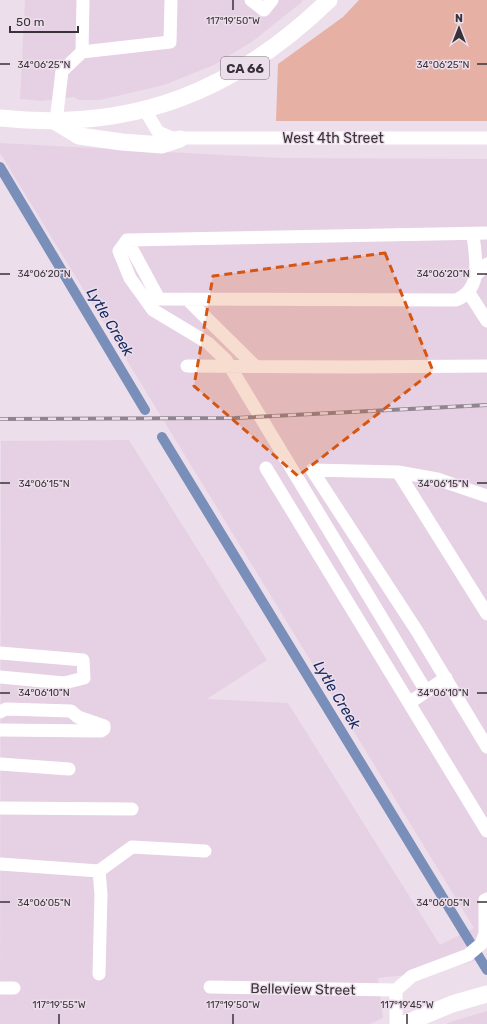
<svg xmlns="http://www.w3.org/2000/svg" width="487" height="1024" font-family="Rubik,sans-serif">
<rect width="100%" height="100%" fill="#eddeeb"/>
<path fill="#e6d1e4" d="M25,0h277v2l-49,39 -39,24 -50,20 -64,15h-22l-4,-3 -32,4 -22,-2z
M0,143l280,15 207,1v787l-10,14 -41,12 -58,6 5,40 -13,6h-370l1,-583 128,-1 138,220 -60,39 81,4 152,242 34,-17 -474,-775z
M487,1011v13h-41l7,-3z"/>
<path fill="#e6b1a4" d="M359,0h128v121h-211l2,-57 65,-47z"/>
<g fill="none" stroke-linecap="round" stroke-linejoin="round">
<path stroke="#798eb8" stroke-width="10" d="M0,167l145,243
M162,437l325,533"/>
<path stroke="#fff" stroke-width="13" d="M83,0l-1,52 88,-10 1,-42
M251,0l13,10 8,-10
M145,110l13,22 14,6h315
M56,122l6,-51 20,-19
M473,234c2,23 11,55 -17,66l-297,-1 -32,-59 360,-7
M127,240l-8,11 11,27 23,32 55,33 18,17 200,331
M476,275l11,-11
M469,293l18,28
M187,299l67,66
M187,366l164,1 136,-1
M266,468l221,363
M398,472l39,7 50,17
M487,614l-89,-142 -86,-2 105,161 70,116
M0,653l83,7 1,18 -20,5 -64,-6
M409,703l37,-25
M0,712l6,-3 65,2 7,6 26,9v3l-3,2 -101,-1
M0,764l69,5
M0,808l132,1
M0,864l99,7 33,-24 73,4
M99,871l2,23 -2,80
M210,987l186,3
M0,988h14
M396,990l16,-14 56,-21 13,-11 4,-10v-34l2,-1
M396,990v34"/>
<path stroke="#fff" stroke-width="17" d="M0,118c133,14 234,-26 329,-118
M56,122l23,14 43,6 40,3 18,-6
M404,1024l48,-20 35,-10"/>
<g stroke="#8f858e" stroke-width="4">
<path id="rail" d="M0,419l235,-1 252,-13"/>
</g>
<use href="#rail" stroke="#eddeeb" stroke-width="2.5" stroke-dasharray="8" stroke-linecap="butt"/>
</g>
<path fill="#d65510" fill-opacity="0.2" stroke="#d65510" stroke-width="3" stroke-dasharray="8 5" stroke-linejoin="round" d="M385,253l48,118 -135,105 -104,-90 19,-110z"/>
<path fill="none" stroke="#393339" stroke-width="1.5" d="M233,0v10M0,64h10M477,64h10M0,274h10M477,274h10M0,483h10M477,483h10M0,693h10M477,693h10M0,902h10M477,902h10M59,1014v10M233,1014v10M407,1014v10"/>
<g text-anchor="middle" stroke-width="3" stroke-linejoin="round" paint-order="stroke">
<rect fill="#eddeeb" stroke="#6f666e" stroke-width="1" x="221" y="57" width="48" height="22" rx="3"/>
<g font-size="13" font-weight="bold" fill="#393339">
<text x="245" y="73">CA 66</text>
</g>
<g font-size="14" fill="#393339" stroke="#eddeeb">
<text x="333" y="143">West 4th Street</text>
<text transform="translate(303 989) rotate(1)" y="5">Belleview Street</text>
</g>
<g font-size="15" font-style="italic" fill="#152a60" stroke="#eddeeb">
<text transform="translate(110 322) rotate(59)" y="5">Lytle Creek</text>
<text transform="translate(337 695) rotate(59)" y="5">Lytle Creek</text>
</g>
</g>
<g font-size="10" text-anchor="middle" fill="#393339" stroke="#eddeeb" stroke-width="3" stroke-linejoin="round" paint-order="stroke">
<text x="233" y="24">117°19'50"W</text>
<text x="44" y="68">34°06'25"N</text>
<text x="443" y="68">34°06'25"N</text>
<text x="44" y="277">34°06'20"N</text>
<text x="443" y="277">34°06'20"N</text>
<text x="44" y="487">34°06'15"N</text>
<text x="443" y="487">34°06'15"N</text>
<text x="44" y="696">34°06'10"N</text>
<text x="443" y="696">34°06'10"N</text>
<text x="44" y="906">34°06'05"N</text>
<text x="443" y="906">34°06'05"N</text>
<text x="59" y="1008">117°19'55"W</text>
<text x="233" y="1008">117°19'50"W</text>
<text x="407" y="1008">117°19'45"W</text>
</g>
<g transform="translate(459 28)" stroke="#eddeeb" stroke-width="3" paint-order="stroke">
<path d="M0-3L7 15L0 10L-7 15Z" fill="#393339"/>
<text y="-6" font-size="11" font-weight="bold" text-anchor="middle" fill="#393339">N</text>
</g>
<path d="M10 26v6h68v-6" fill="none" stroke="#393339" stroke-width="2"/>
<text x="16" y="26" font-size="12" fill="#393339" stroke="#eddeeb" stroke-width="3" paint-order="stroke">50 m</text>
</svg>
